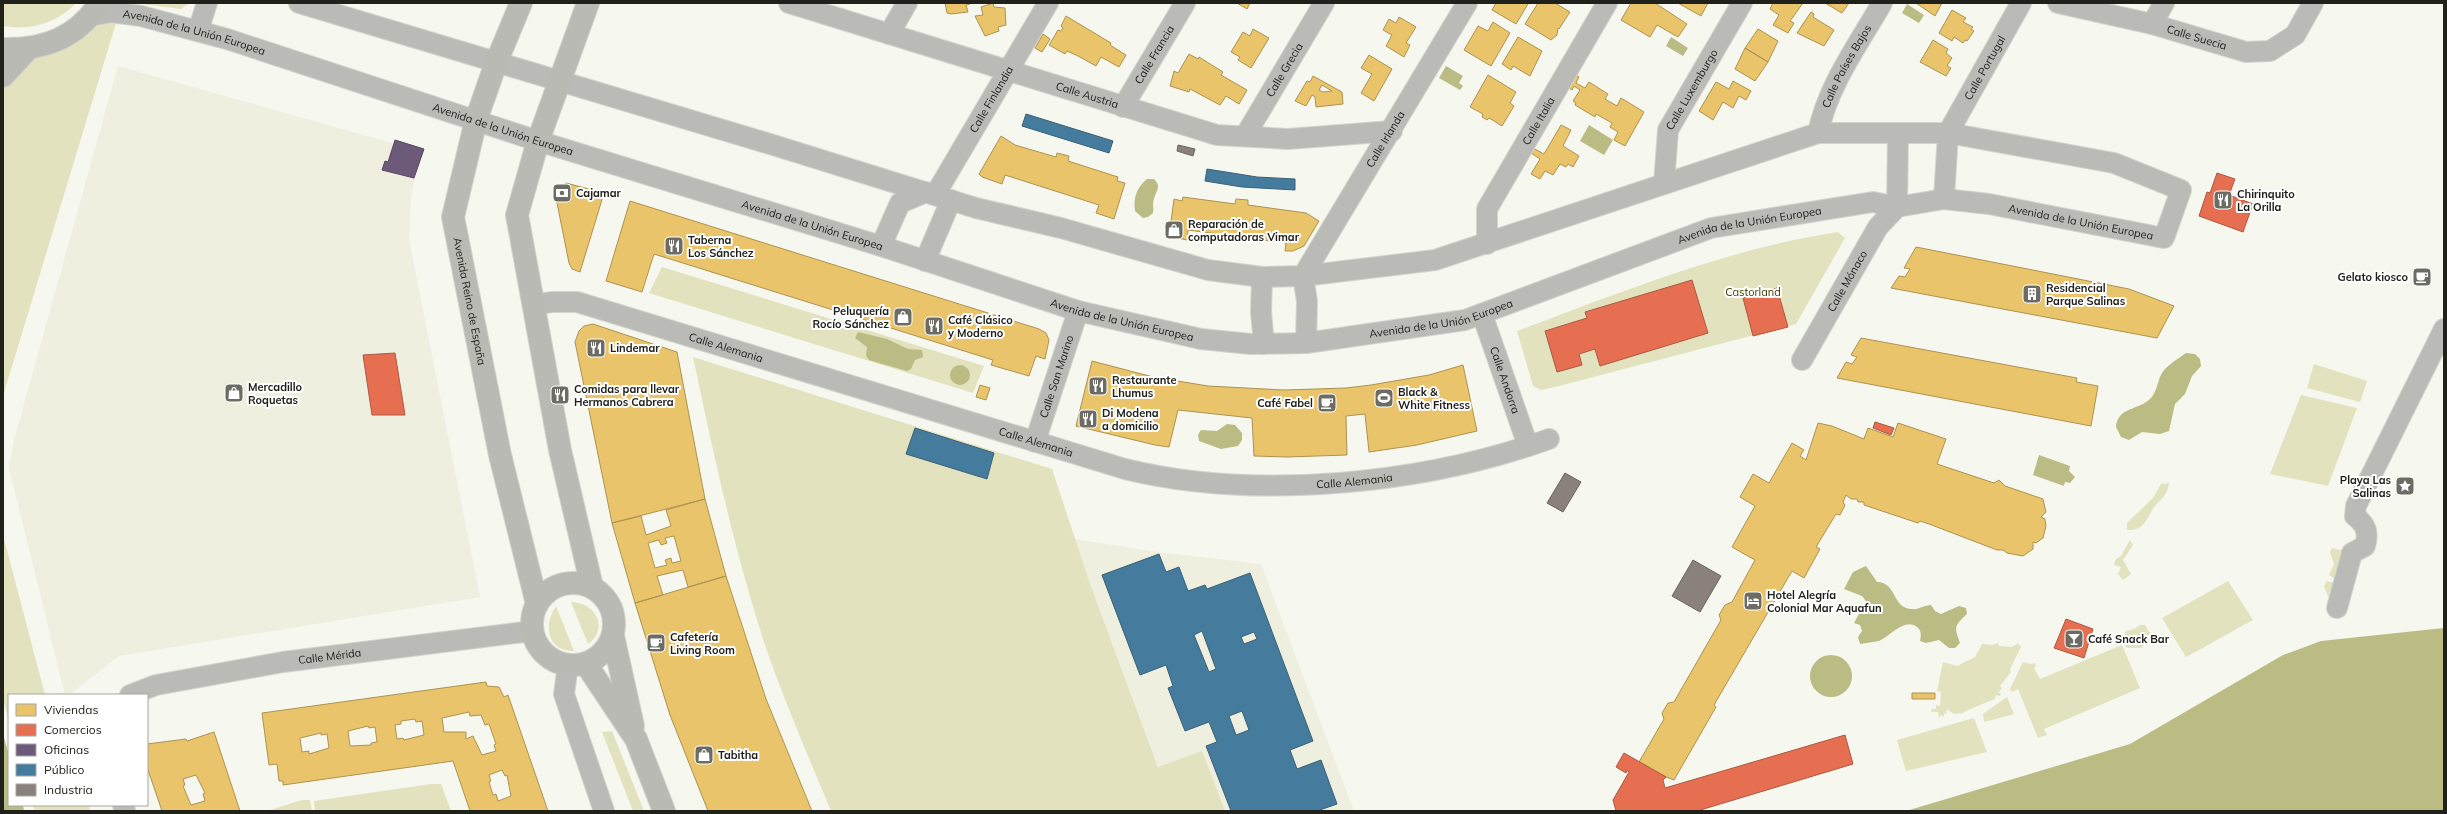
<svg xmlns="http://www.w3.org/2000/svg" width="2447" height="814" font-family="Mulish,sans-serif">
<rect width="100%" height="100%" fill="#f6f7ee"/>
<path fill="#eeefde" d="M118,66l302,85 -9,47 -2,42 71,357 -361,59 -50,39h-4l-56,-227 4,-24z
M1075,539l82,13 104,12 93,247h-179l-85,-227z"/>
<path fill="#e2e2bf" d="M3,3h73c-18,20 -47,28 -73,23z
M134,3h55l-8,6z
M104,22l12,1 -113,373v-312l23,-23 30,-12z
M1838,232l7,6 -49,86 -237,62 -18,4 -8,-4 -16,-55c105,-39 209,-82 321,-99z
M662,267l322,99 -11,27 -324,-100z
M693,357l359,112 38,115 68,183 44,-16 23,60h-394c-22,-53 -45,-106 -64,-160 -32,-96 -53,-195 -74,-294z
M2314,364l53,17 -7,21 -53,-14z
M2301,395l56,13 -29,78 -58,-12z
M2169,483c-1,11 -7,15 -14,23 -9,12 -10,25 -28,24v-7l26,-25 8,-14z
M3,535l42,160h-36v27l-6,-23z
M2130,540l3,5 -10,15 8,14 -8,6 -5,-6 3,-7 -7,-2 2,-6 5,-3z
M2332,548l20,5 -18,49 -6,-6 -4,-10 3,-5 7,2 1,-4 -6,-4 5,-11 -4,-12z
M2228,581l25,39 -67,37 -24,-39z
M571,602c26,1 38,27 17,42z
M556,606l18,45c-27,0 -31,-26 -18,-45z
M2140,625h5l4,7 14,4 -4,6 -2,-2 -6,2 -1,3 -5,-2 -4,5h-14l-8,-10h4l3,-7 8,-2z
M1998,643l1,3 13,1 6,-4 3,4 -11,22 1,3 -11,14 2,2 -4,5h3l-1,3 -4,-1 -1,4c-3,1 -30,12 -32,14l-9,1 -6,-4h-2l1,4 -3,-1v4l-3,-2 -2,3 -1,-6h-7l1,-3h4v-4l4,1 1,-14 -4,-1 6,-29 14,4 18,-9 7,-13 11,1z
M2122,645l18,43 -96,41 3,6 -9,3 -20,-49 -6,3 -2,-3 13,-27 8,2 4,-1 1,3 -2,2 6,11z
M2007,697l7,17 -30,8 -1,-8z
M1974,718l13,34 -81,19 -9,-31z
M612,731l32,80h-11l-31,-79z
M431,784h10l10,27h-136l-1,-10z
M302,800h8l2,11h-45z
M33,805h56l1,6h-55z"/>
<path fill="#bbbb84" d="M1907,4l17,11 -5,8 -17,-10z
M1671,37l17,11 -5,8 -17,-10z
M1446,66l17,10 -4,7 4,3 -3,4 -21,-12z
M1589,125l24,15 -9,15 -24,-14z
M1147,179h7c8,8 2,11 0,20 -2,5 0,9 -1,14l-5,4 -5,1 -8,-7c-2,-13 2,-24 12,-32z
M858,332l29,7 21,10 14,1 1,7 -8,3 -4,9 -4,2 -38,-11 -3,-4 1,-9 -12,-9z
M2186,353l9,1 5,5 1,7 -9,10 -7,18 -10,10 -6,27 -9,3 -18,-2 -13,8 -8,-3 -5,-10c2,-21 23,-16 35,-29 6,-7 6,-15 10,-23 4,-9 17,-16 25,-22z
M950 375a10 10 0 1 1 20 0a10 10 0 1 1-20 0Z
M1227,424l8,1 7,8v7l-4,6 -17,3 -22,-8 -1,-6 3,-5 16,1z
M2039,455l31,11 -1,5 6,6 -5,6 -5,-1 -1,4 -31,-11z
M1866,566l11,16c20,0 15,27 35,27 7,1 12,-4 19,-4l4,6 6,3 18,-8 7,2 1,6c-13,12 -13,13 -7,29l-5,5h-6l-10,-8 -13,3 -6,-2c1,-5 2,-10 -3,-14 -12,-10 -28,10 -38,14 -6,1 -13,2 -19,3l-2,-7 4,-6 -2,-6 -6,-2 12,-22 -4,-5 -18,-7 9,-17z
M2444,628v183h-538l224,-67 153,-89 38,-14z
M1810 676a21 21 0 1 1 42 0a21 21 0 1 1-42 0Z
M3,734l6,21v50h14l1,6h-21z"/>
<path fill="#e9c46a" stroke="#ad9352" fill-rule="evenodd" d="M945,3h25v1l-4,1 2,7 -17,2 -4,-1z
M993,3l1,4 11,1 1,17 -8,2 1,4 -14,5 -10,-20 8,-1 -2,-8z
M1237,3h13l-3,6z
M1496,3h30l2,1 -12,20 -24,-14z
M1538,3h17l15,9 -11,17 -1,-1 -1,7 -6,5 -26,-16z
M1631,3h24l32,21 -9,13 -21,-12 -7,12 -29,-17z
M1678,3h30l-7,13z
M1773,3h30l-13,18 4,2 -6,10 -15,-8 6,-10 -9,-6z
M1825,3h24l-7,10z
M1916,3h26l-7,13z
M1952,10l14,8 -3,4 10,5 -2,2 3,2 -7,10 -2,-1 -2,3 -9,-6 -2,4 -13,-8z
M1811,12l3,2 -1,3 21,13 -10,16 -27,-13z
M1066,16l45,27 -1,2 16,10 -7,12 -18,-10 -5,9 -18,-10 -11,-5 -2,3 -16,-9 9,-15 3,1 2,-3 -2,-2z
M1399,17l17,10 -10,16 4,2 -6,12 -18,-11 6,-11 -9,-5 6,-11 7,4z
M1493,22l17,11 -19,33 -27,-16 14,-24 10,5z
M1253,29l16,9 -18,30 -13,-8 2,-3 -9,-5 12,-20 7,4z
M1758,29l20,12 -10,21 -23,-14z
M1043,34l7,5 -8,13 -7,-4z
M1518,37l24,14 -12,25 -17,-10 -2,4 -9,-6z
M1933,40l15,9 -2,4 6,5 -5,8 4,2 -5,8 -26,-14z
M1745,48l23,14 -13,19 -20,-12z
M1189,54l9,5 1,-2 24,15 -2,3 26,15 -8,14 -13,-8 -6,9 -30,-16 -1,3 -19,-6 4,-15 4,2z
M1369,55l23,14 -18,32 -13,-8 11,-19 -11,-6z
M1488,75l28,17 -6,11 4,3 -12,20 -13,-8 -2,2 -5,-3 1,-3 -13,-7z
M1576,75l3,2 -3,6 9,5 4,-6 19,12 -3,5 12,7 4,-8 23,14 -19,34 -11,-6 4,-8 -8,-5 2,-4 -16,-9 -1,3 -20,-12 1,-2 -3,-2 7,-11 -6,-4 -2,4 -4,-3z
M1313,76l29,16 1,12 -27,3 -1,-10 -3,-2 -6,11 -11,-5 12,-20 3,1zM1322,85l10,6 -9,1 -4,-2z
M1733,81l18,10 -5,9 -7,-4 -6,12 -10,-6 -10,18 -14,-9 17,-29 13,7z
M1561,125l10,5 -8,16 16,10 -6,11 -5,-3 -2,3 -6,-3 -7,11 -8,-4 -5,8 -9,-5 9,-15 -9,-6 2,-5 11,6z
M1001,136l14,9 41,12 1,-4 12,3 -1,5 50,16 -1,4 8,2 -11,36 -18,-6 3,-8 -94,-30 -3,9 -20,-7 -3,-3z
M566,183l38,10 -24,79 -8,-3 -3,-6 -13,-65 3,-10z
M1183,197l52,7 1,-5 12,1v5l58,8 13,8 -15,25 -11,5h-8l1,-8 -98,-13 -1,10 -18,-4 5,-37 8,2z
M630,201l409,128 7,4 3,7 -4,19 -9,-3 -7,20 -38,-11 2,-5 -339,-106 -12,38 -36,-11z
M1916,247l213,42 45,17 -17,32 -266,-50 8,-12 6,1 5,-8 -6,-1z
M593,324l84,28 28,147 -93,24 -37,-181 4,-11 5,-5z
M1861,338l216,40 -1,4 22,4 -7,40 -254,-48 9,-16 6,2 5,-7 -6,-2z
M1092,361l61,16 55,9 76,4 62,-2 25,-3 58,-10 34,-10 14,66 -60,14 -48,7 -4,-38 -19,2 1,39 -60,2 -33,-1 -2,-38 -74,-8 -9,37 -14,-2 -79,-19z
M980,385l10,3 -4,12 -10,-3z
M1818,423l14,3 32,13 4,-11 25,9 5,-14 48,16 -9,25 57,19 5,-3 6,6 38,13 3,13 -5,5 4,2 1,7 -3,12 -7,5 -3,-1v7l-10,7 -16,-3 -4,-3h-6l-68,-26 -9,-3 -2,2 -54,-18v-3h-6l-1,-3h-6l-5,-4 -3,7 2,3 -5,10 -4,-1 -20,33 4,2 -16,29 -12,-7 -78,134 2,2 -42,73 -8,-3 -27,-15 25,-43 -2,-6 6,-10 6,-1 47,-82 -2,-5 6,-10 7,-3 23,-42 -23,-13 23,-41 -15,-9 13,-23 16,9 23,-40 12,7 -4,6 6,4z
M705,499l21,77 -38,11 -5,-17 -26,6 6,19 -28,8 -23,-80 29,-7 5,19 25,-9 -5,-16zM674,536l7,25 -9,2 -1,-5 -6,2 2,5 -12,3 -7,-25 11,-3 2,5 6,-2 -2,-5z
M726,576l40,123 46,112h-104l-38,-96 -35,-112z
M486,682l1,4 12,1 5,10 4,-2 40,116h-78l-17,-50 -170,24v-4h-4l-2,-17 -8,1 -7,-52zM469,712l1,4 11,-1 4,10 4,-1 7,20 -2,1 2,6 -14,4 -9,-19 -7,3v-7h-22l-2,-14zM415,719l1,3 6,-1 2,14 -20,5 -1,-2 -6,1 -2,-14 6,-1v-3zM368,726l1,2 6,-1 2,15 -6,1v2l-21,1 -2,-15zM321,733v2l6,-1 2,14 -20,6v-3l-7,1 -2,-14zM502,770l3,6 2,-1 4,21 -13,5 -2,-7 -3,1 -4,-13 2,-1 -2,-6z
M1912,693h23v6h-23z
M214,732l26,79h-78l-15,-44v-23l39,-5 1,2zM196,775l9,18 -2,1 2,7 -14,4 -8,-19 2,-1 -2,-6z"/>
<path fill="#e76f51" stroke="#ac5841" d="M2217,173l18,6 -6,16 24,9 -10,28 -44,-16 8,-24 3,1z
M2426,270l5,6 -8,6 -7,-3 3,-7z
M1692,280l16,53 -108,33 -5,-17 -16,5 3,11 -25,7 -12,-41 42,-13 -2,-6z
M1777,288l11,39 -35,9 -10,-38z
M395,353l10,62h-33l-9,-60z
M1875,422l19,6 -3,7 -18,-7z
M2066,619l27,10 -9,29 -30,-10z
M1845,735l8,29 -156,47h-81l-3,-11 16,-28 -2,-2 -1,3 -10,-6 8,-14 42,24 -3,3 2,8z"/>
<path fill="#6d597a" stroke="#56485e" d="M395,140l29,9 -10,29 -32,-8 3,-9 3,1z"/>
<path fill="#457b9d" stroke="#3a6076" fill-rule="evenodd" d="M1026,114l87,27 -4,12 -87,-27z
M1207,169l50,8 38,2v11l-53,-3 -37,-6z
M915,428l79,25 -7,26 -81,-25z
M1159,554l7,18 13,-5 9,24 17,-6 2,4 43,-16 63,168 -23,9 7,19 24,-9 16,44 -20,7h-86l-25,-65 11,-4 -8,-20 -24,9 -17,-43 5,-2 -7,-21 -26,10 -38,-100zM1202,631l14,38 -7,3 -15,-37zM1254,632l3,7 -13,5 -3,-7zM1242,711l7,19 -13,5 -7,-19z"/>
<path fill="#8a817c" stroke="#6a645f" d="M1178,145l17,4 -2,7 -16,-5z
M1565,473l16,9 -18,30 -16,-9z
M1693,560l28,16 -21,36 -28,-16z"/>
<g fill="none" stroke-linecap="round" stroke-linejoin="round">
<g stroke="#d3d4cd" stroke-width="22">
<g id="street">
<path id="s1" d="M789,3l428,132 71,4 104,-8"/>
<path id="s2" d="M2058,3l94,21 94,28 24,-1 25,-16 18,-32"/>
<path id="s3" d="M91,16l20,-4 30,4 86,23 311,102 343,105 197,65 123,28 50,5 55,-1 159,-23 246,-92 162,-26 24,5 47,-8 45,5 175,34 17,-48 -67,-27 -166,-30h-130l-383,127 -132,16 -41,1 -54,-7 -147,-42 -85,-20 -206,-64 -471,-141"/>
<path d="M2152,24l12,-21"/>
<path d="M198,31l9,-28"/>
<path d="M889,34l18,-31"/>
<path id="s4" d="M1123,107l62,-104"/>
<path id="s5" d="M1818,133c10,-48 40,-88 64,-130"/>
<path id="s6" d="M1245,136l79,-133"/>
<path id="s7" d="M1664,184l4,-54 74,-127"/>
<path id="s8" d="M935,195l113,-192"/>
<path id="s9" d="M1944,199l4,-66 73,-130"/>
<path id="s10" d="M1487,244v-35l120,-206"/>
<path d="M881,246l19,-43 26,-11"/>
<path d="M925,261l26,-61"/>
<path d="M1262,277l-1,35 3,32"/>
<path id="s11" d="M533,305l19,-3h25l548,167c130,32 299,15 424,-30"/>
<path id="s12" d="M1482,314l46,132"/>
<path id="s13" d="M1306,343l1,-42 -4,-25 164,-273"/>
<path id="s14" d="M1802,360l76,-133 19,-20 1,-74"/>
<path id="s15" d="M1035,442l43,-131"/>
<path d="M2337,608l15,-55 13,-7c4,-14 1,-21 -10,-30l1,-10 88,-177"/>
<path d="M568,665l-4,29 40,117"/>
<path id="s16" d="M130,695l26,-10 127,-23 249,-31"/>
<path d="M123,805l2,6"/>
</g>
</g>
<g stroke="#d3d4cd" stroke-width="24">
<g id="secondary">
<path id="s17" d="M521,3l-25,60 -20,57 -23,97 47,238 37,149"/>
<path d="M588,3l-50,138 -21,74 43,235 32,137"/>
<path d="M3,49c42,1 73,-11 97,-46"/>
<path d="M3,76l24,-26"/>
<circle cx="573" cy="624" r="41"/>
<path d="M613,636l20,90"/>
<path d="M586,664l50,75 28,72"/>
</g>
</g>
<use href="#street" stroke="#babbb7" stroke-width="20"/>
<use href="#secondary" stroke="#babab5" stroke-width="22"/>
</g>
<defs>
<g id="bank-square" transform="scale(1)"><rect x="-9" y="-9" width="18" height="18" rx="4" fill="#6c6c65" stroke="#fff"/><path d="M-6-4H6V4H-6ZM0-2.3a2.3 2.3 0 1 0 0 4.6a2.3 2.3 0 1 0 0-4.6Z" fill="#fff"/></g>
<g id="restaurant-square" transform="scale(1)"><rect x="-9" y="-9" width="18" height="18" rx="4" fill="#6c6c65" stroke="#fff"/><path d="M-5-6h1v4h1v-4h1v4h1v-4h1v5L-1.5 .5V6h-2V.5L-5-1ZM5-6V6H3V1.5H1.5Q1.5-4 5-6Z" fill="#fff"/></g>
<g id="shop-square" transform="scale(1)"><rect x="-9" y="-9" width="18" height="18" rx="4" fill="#6c6c65" stroke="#fff"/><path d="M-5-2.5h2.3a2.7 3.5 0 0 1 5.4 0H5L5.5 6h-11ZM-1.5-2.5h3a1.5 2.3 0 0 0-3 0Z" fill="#fff"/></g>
<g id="cafe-square" transform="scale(1)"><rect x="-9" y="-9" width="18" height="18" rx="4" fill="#6c6c65" stroke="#fff"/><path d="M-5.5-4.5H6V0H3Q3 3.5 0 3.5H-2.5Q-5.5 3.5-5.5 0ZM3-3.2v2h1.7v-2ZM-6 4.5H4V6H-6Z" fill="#fff"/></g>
<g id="building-square" transform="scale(1)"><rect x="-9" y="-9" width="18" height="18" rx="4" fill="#6c6c65" stroke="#fff"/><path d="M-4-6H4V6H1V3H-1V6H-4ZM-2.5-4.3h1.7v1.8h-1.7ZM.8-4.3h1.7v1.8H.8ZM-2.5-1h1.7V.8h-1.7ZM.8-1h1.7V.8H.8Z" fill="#fff"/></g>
<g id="stadium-square" transform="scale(1)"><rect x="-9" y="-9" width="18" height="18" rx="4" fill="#6c6c65" stroke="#fff"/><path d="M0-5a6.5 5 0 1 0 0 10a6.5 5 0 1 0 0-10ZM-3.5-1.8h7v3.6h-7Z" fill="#fff"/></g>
<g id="sight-square" transform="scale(1)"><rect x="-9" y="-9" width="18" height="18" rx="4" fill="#6c6c65" stroke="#fff"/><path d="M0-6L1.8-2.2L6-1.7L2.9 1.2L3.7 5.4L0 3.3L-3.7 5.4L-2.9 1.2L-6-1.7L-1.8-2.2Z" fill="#fff"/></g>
<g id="hotel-square" transform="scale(1)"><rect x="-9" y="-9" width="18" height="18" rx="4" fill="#6c6c65" stroke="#fff"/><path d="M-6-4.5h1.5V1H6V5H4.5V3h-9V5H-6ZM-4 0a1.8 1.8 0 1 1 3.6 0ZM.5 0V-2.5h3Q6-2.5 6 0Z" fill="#fff"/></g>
<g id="bar-square" transform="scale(1)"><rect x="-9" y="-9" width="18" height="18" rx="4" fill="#6c6c65" stroke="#fff"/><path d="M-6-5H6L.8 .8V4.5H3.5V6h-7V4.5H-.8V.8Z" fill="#fff"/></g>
</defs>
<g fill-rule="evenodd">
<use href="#bank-square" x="562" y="193"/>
<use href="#restaurant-square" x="2223" y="200"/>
<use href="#shop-square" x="1174" y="230"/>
<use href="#restaurant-square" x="674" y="246"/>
<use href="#cafe-square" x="2422" y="277"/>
<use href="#building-square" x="2032" y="294"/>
<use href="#shop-square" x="903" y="317"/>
<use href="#restaurant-square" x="934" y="326"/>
<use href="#restaurant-square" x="596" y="348"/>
<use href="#restaurant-square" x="1098" y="386"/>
<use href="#shop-square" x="234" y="393"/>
<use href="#restaurant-square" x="560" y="395"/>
<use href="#stadium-square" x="1384" y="398"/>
<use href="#cafe-square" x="1327" y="403"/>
<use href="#restaurant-square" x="1088" y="419"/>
<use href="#sight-square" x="2405" y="486"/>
<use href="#hotel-square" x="1753" y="601"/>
<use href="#bar-square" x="2074" y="639"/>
<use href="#cafe-square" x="656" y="643"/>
<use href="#shop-square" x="704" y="755"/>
</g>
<g text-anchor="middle" stroke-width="4" stroke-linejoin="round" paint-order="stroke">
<g font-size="11" fill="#21211b" stroke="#fff">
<text dy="4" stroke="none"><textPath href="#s3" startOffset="106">Avenida de la Unión Europea</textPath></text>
<text dy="4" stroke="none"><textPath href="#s2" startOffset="143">Calle Suecia</textPath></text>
<text dy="4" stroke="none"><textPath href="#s4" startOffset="61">Calle Francia</textPath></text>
<text dy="4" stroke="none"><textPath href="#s5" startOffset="73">Calle Países Bajos</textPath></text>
<text dy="4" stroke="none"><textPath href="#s9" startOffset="141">Calle Portugal</textPath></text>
<text dy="4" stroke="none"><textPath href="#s6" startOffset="77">Calle Grecia</textPath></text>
<text dy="4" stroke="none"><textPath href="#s7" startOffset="101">Calle Luxemburgo</textPath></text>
<text dy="4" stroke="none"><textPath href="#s1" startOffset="312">Calle Austria</textPath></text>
<text dy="4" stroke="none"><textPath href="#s8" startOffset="111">Calle Finlandia</textPath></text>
<text dy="4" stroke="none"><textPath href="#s10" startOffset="137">Calle Italia</textPath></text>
<text dy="4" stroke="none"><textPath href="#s3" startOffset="430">Avenida de la Unión Europea</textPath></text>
<text dy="4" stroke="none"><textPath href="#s13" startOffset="227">Calle Irlanda</textPath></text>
<text dy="4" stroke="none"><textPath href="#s3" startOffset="2063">Avenida de la Unión Europea</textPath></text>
<text dy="4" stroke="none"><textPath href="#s3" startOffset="754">Avenida de la Unión Europea</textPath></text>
<text dy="4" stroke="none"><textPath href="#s3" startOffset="1726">Avenida de la Unión Europea</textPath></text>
<text dy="4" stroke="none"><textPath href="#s14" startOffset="91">Calle Mónaco</textPath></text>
<text dy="4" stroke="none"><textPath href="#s17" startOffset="311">Avenida Reino de España</textPath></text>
<text dy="4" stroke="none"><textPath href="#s3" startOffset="1402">Avenida de la Unión Europea</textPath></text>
<text dy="4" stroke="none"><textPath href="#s3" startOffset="1078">Avenida de la Unión Europea</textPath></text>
<text dy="4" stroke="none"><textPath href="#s11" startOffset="200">Calle Alemania</textPath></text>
<text dy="4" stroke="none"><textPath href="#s15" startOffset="69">Calle San Marino</textPath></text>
<text dy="4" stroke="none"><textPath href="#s12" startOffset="70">Calle Andorra</textPath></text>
<text dy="4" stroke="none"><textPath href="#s11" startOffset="524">Calle Alemania</textPath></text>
<text dy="4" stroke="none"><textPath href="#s11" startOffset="848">Calle Alemania</textPath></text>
<text dy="4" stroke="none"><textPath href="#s16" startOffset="204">Calle Mérida</textPath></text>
</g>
<g font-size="11" font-weight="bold" fill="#21211b" stroke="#fff" text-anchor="start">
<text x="576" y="197">Cajamar</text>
<text x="2237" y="198">Chirinquito<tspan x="2237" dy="13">La Orilla</tspan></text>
<text x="1188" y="228">Reparación de<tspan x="1188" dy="13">computadoras Vimar</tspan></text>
<text x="688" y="244">Taberna<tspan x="688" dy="13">Los Sánchez</tspan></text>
<text x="2408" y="281" text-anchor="end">Gelato kiosco</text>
<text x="2046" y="292">Residencial<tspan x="2046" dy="13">Parque Salinas</tspan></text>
<text x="889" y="315" text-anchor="end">Peluquería<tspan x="889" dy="13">Rocío Sánchez</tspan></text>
<text x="948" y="324">Café Clásico<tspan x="948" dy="13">y Moderno</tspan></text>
<text x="610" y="352">Lindemar</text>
<text x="1112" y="384">Restaurante<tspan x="1112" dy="13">Lhumus</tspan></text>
<text x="248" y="391">Mercadillo<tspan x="248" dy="13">Roquetas</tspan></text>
<text x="574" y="393">Comidas para llevar<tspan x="574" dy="13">Hermanos Cabrera</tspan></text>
<text x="1398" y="396">Black &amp;<tspan x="1398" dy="13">White Fitness</tspan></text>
<text x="1313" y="407" text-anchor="end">Café Fabel</text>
<text x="1102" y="417">Di Modena<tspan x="1102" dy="13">a domicilio</tspan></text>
<text x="2391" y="484" text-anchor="end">Playa Las<tspan x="2391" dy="13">Salinas</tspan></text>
<text x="1767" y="599">Hotel Alegría<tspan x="1767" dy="13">Colonial Mar Aquafun</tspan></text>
<text x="670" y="641">Cafetería<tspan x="670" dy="13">Living Room</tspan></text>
<text x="2088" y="643">Café Snack Bar</text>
<text x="718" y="759">Tabitha</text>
</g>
<g font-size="11" fill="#403e00" stroke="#fff">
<text x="1753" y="296">Castorland</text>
</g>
</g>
<rect width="2447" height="814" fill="none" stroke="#21211b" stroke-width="8"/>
<rect x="8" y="694" width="140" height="112" fill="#ffffff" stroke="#a6a6a4"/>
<rect x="16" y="704" width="20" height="12" fill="#e9c46a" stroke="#a6a6a4"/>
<text x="44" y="714" font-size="12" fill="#21211b">Viviendas</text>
<rect x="16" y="724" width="20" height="12" fill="#e76f51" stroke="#a6a6a4"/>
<text x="44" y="734" font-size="12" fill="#21211b">Comercios</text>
<rect x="16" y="744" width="20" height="12" fill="#6d597a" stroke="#a6a6a4"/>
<text x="44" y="754" font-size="12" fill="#21211b">Oficinas</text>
<rect x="16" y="764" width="20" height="12" fill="#457b9d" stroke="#a6a6a4"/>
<text x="44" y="774" font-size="12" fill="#21211b">Público</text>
<rect x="16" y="784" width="20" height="12" fill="#8a817c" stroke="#a6a6a4"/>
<text x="44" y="794" font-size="12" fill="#21211b">Industria</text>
</svg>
